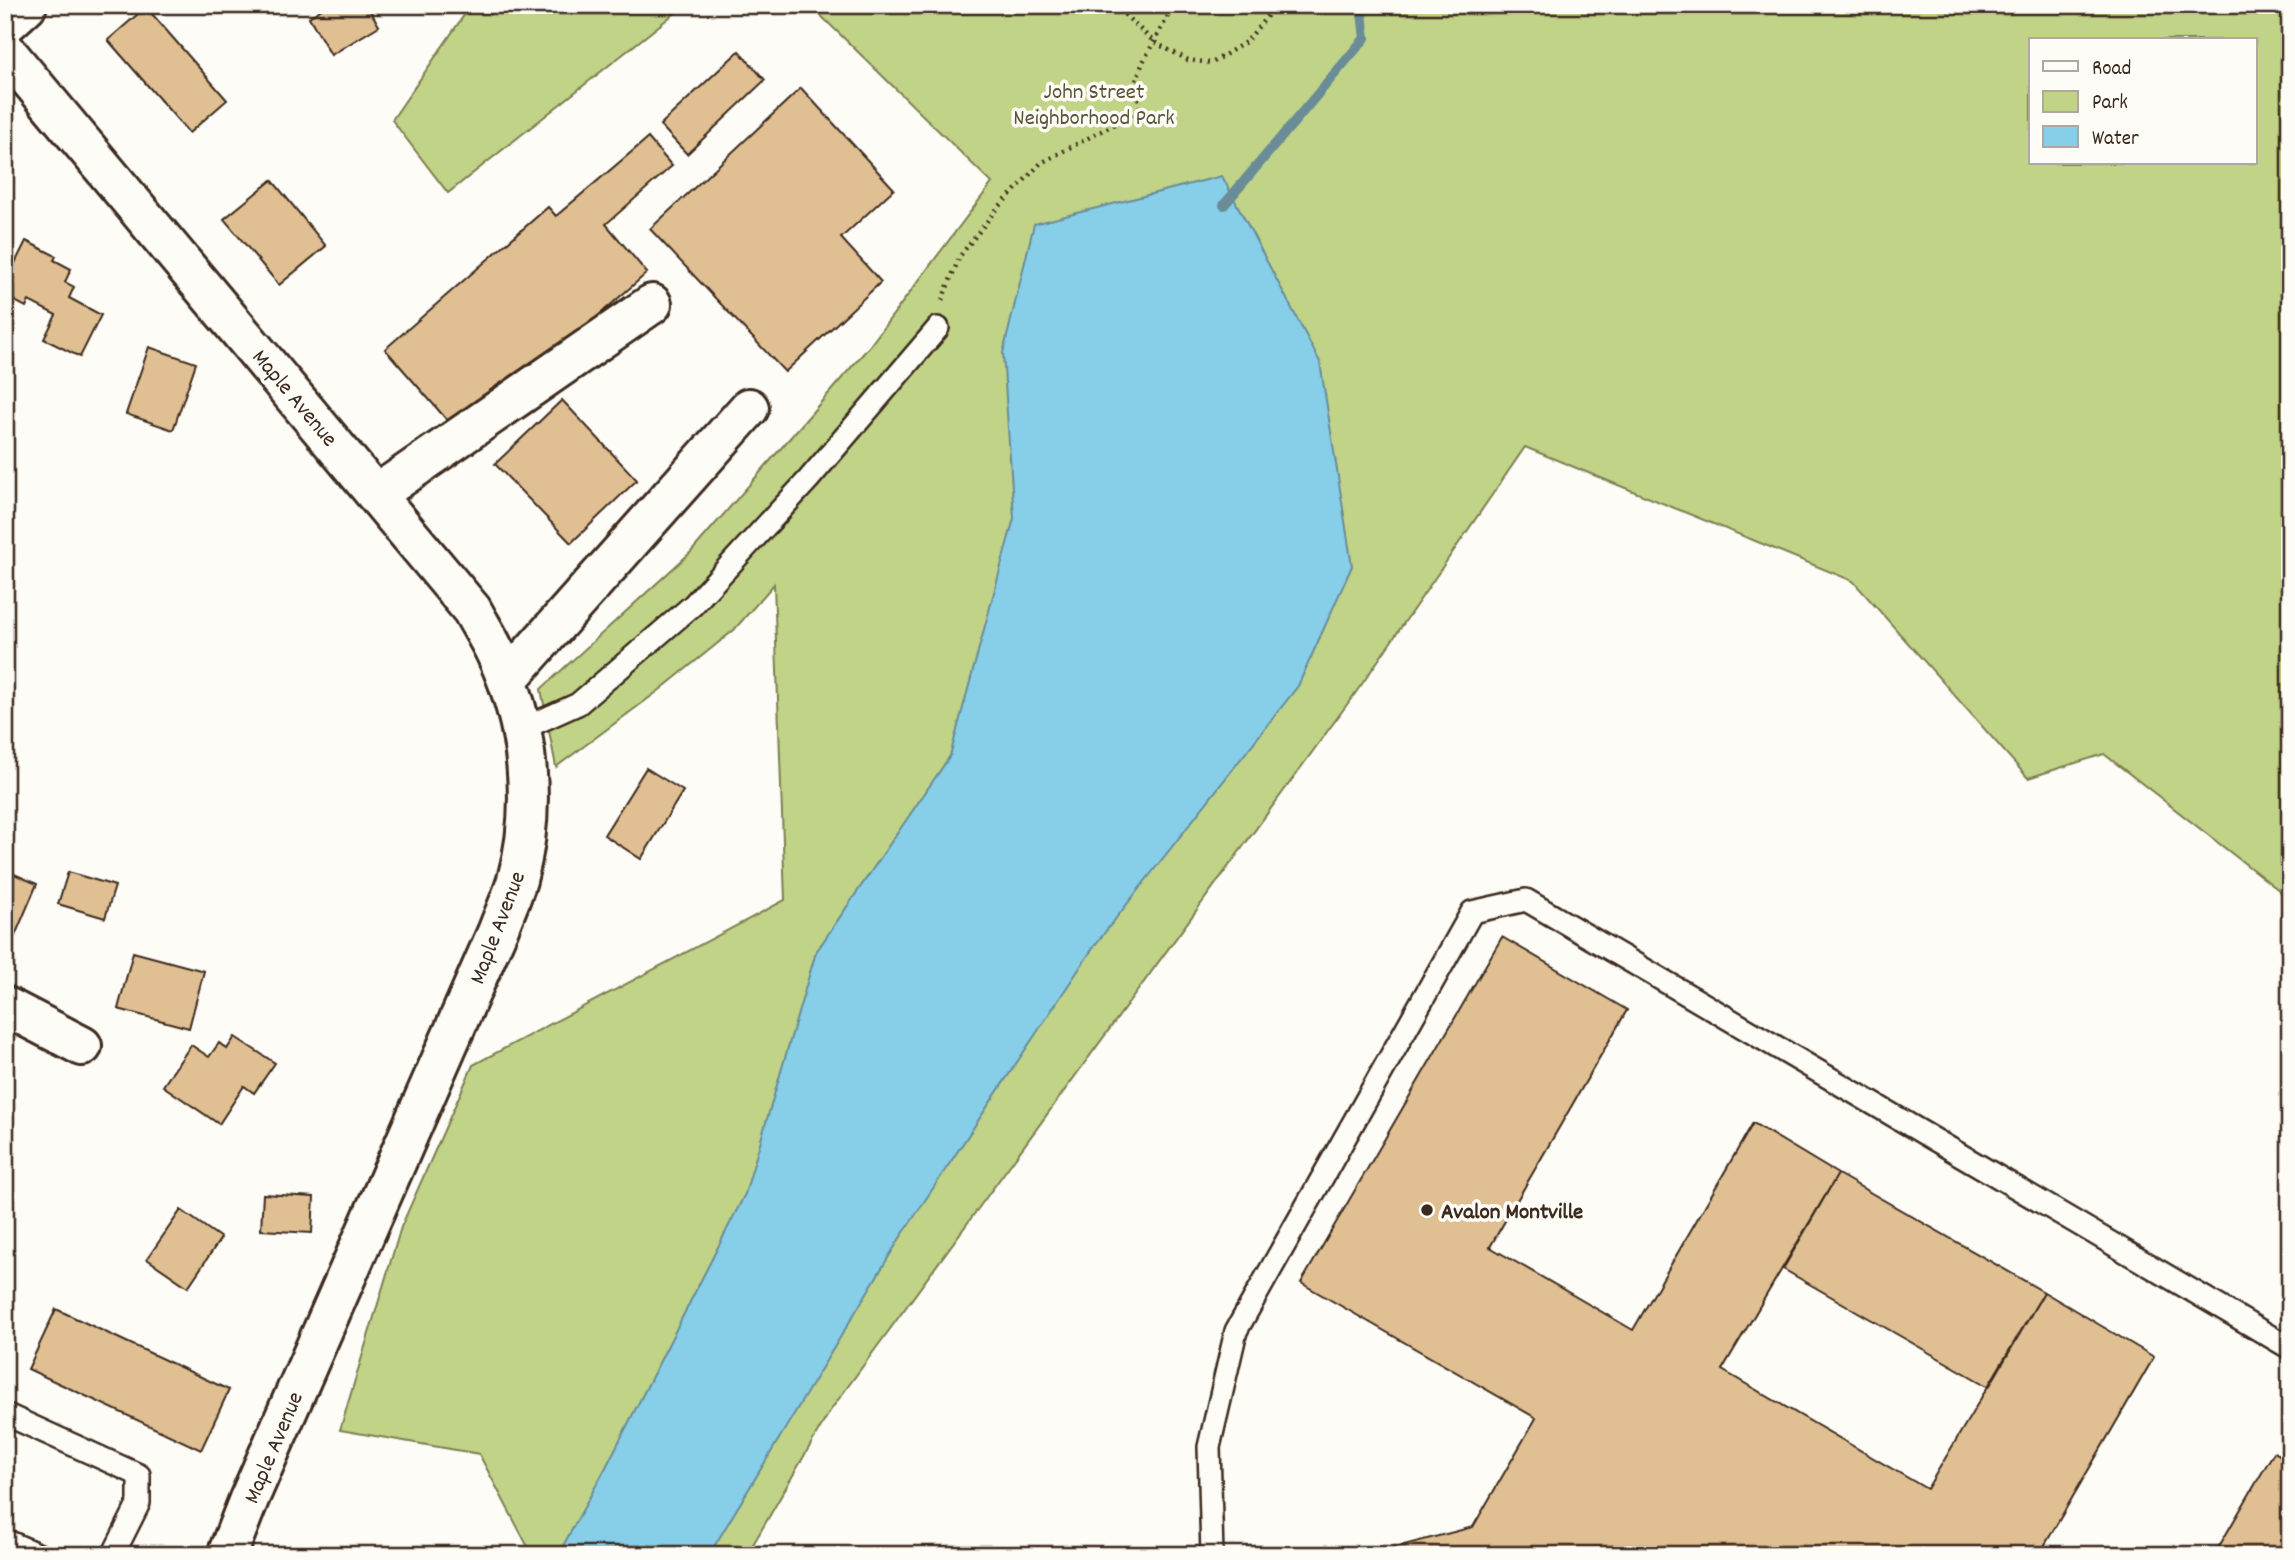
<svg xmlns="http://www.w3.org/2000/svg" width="2295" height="1560" font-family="Dekko,sans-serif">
<rect width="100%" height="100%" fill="#fdfcf7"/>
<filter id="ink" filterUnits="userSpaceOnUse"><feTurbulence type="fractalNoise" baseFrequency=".0143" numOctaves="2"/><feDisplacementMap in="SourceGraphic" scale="14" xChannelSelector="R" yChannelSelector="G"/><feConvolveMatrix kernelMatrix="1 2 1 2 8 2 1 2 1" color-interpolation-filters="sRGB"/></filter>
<g filter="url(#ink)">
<path fill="#c1d387" stroke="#7e7e52" stroke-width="2" fill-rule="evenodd" d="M471,5h214l-237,188 -56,-73z
M810,5h1480v904l-10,-18 -176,-137 -76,24 -175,-197 -328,-134 -163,237 -532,727 -83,144h-223l4,-8 -49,-93 -139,-24 61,-203 72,-162 312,-165 -11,-316 -40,46 -73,59 -105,78 -15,-78 150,-137 177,-204 124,-165zM2031,40h224v123h-224z"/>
<path fill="#87cee9" stroke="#698c98" stroke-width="2" d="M1222,176l98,186 32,204 -54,120 -203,259 -195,293 -191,317h-151l47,-86 140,-275 71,-242 134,-196 64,-238 -11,-165 31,-129z"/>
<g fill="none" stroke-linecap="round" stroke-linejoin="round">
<path stroke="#698c98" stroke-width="10" d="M1224,205l141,-167 -4,-33"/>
</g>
<path fill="#e0bf92" stroke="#3b2a1e" stroke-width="2" d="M328,5h39l12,21 -48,29 -22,-38z
M146,7l81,93 -38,33 -81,-93z
M739,51l26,29 -78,74 -27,-29z
M801,88l93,101 -53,49 40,44 -96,90 -135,-143z
M648,138l24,28 -66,58 41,49 -186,163 -76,-87 163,-142 8,9z
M272,180l54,66 -47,39 -55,-66z
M26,241l30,15 -2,4 17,9 -6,13 9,5 -5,11 32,17 -21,42 -36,-18 12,-24 -27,-14 -3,6 -21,-11v-13z
M149,347l47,16 -23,67 -47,-16z
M562,400l75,80 -66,63 -76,-79z
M646,768l37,23 -42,68 -37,-24z
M5,870l32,14 -31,73h-1z
M68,872l47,14 -10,32 -47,-14z
M1502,937l125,73 -137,237 143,83 120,-207 85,51 -116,196 205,119 117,-197 110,65 -111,191 11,7h-688l107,-28 63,-109 -235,-135z
M133,952l71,19 -15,57 -71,-19z
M235,1037l40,26 -21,30 -10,-7 -25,38 -56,-38 28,-41 18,12 10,-14 8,6z
M1838,1174l206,118 -55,95 -206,-118z
M263,1194l51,3 -2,36 -51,-3z
M181,1210l40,28 -33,49 -41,-28z
M56,1309l173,81 -28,60 -173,-81z
M2274,1452l16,9v94h-76z"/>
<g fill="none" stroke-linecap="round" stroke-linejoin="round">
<g stroke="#3b2a1e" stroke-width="26">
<path id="service" d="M520,730l58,-26 115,-99 115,-125 130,-152
M5,1414l134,61v28l-26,52
M5,1540l34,15
M1212,1555l-3,-108 27,-116 236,-419 54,-12 764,448"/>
</g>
<g stroke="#3b2a1e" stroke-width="44">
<path id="minor" d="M5,25l22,-20
M5,50l467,560c8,15 18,30 25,46 32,69 40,151 20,224 -5,17 -13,34 -19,50l-249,569 -22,56
M377,494l275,-190
M507,680l242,-272
M5,1006l77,40"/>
</g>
<path stroke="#3b2a1e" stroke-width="4.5" stroke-dasharray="2 5" stroke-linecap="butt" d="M1114,5l40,37 34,18 24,3 35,-22 29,-36
M942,300l18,-44 35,-45 46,-48 100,-53 -7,-24 9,-24 31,-57"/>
<use href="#service" stroke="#fdfcf7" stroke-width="21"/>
<use href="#minor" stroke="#fdfcf7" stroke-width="38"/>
</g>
</g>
<circle fill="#3b2a1e" stroke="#fdfcf7" stroke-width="2.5" cx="1427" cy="1210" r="7"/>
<g text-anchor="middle" stroke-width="7" stroke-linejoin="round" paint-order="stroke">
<g font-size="23" fill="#5c5438" stroke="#fdfcf7">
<text x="1094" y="98">John Street<tspan x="1094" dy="26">Neighborhood Park</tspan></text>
</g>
<g font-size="23" fill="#3b2a1e" stroke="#fdfcf7">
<text transform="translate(296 397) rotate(50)" y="8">Maple Avenue</text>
<text transform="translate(496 927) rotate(-69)" y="8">Maple Avenue</text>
<text transform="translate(272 1447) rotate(-67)" y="8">Maple Avenue</text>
</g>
<g font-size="23" font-weight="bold" fill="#3b2a1e" stroke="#fdfcf7" text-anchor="start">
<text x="1441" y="1218">Avalon Montville</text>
</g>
</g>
<rect width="2295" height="1560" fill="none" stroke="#fdfcf7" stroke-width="28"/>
<rect x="14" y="14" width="2267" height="1532" fill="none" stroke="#3b2a1e" stroke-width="2.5" filter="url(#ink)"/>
<rect x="2029" y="38" width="228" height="126" fill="#fdfcf7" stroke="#afa8a0" stroke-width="2"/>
<rect x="2043" y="61" width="35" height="10" fill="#fdfcf7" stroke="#afa8a0" stroke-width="2"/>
<text x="2092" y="74" font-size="21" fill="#3b2a1e">Road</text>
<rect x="2043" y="91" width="35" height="21" fill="#c1d387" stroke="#afa8a0" stroke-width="2"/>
<text x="2092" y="108" font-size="21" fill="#3b2a1e">Park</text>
<rect x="2043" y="126" width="35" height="21" fill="#87cee9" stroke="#afa8a0" stroke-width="2"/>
<text x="2092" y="144" font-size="21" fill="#3b2a1e">Water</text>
</svg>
